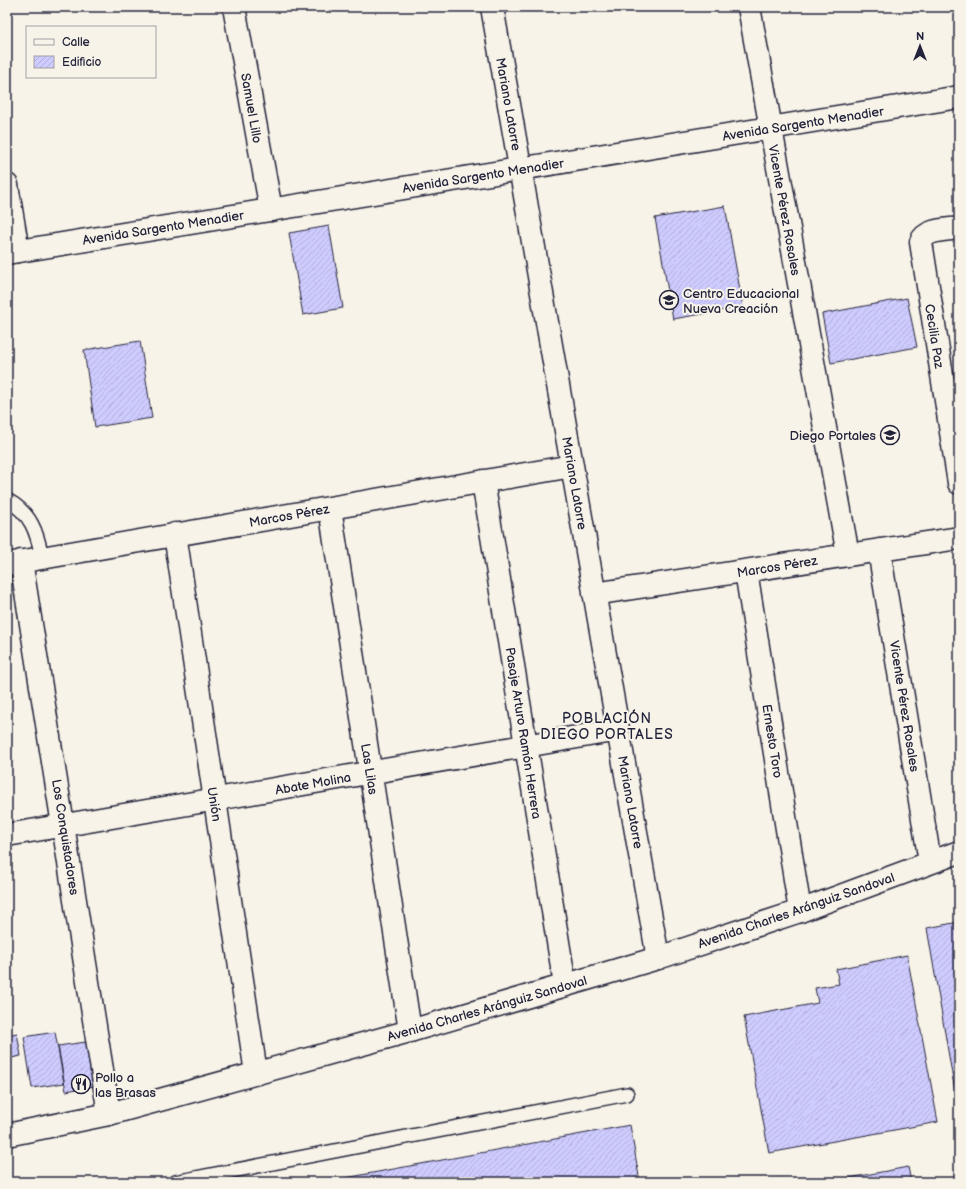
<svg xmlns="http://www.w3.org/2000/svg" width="966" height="1189" font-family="'Balsamiq Sans',sans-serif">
<defs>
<pattern id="building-hatch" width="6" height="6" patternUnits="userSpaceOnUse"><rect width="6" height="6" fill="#cecbfe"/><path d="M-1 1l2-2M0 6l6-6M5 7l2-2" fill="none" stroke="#b1aedb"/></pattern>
</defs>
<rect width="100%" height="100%" fill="#f7f3e8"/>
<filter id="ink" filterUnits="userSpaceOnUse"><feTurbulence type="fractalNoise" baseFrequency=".025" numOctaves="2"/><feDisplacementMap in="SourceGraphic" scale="8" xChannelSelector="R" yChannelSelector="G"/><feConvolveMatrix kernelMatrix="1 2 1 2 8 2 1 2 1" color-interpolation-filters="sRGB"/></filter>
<g filter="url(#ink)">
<path fill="url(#building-hatch)" stroke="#22223b" d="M725,206l18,101 -70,12 -18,-101z
M329,226l14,82 -40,7 -14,-82z
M907,298l10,49 -86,16 -9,-49z
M140,341l12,77 -57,9 -11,-77z
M959,922v187h-1l-31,-181z
M907,955l31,167 -169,31 -25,-136 74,-14 -3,-15 24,-4 -3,-15z
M55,1032l9,51 -32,5 -8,-51z
M17,1033l4,23 -14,3v-24z
M86,1042l8,44 -28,5 -8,-45z
M630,1125l10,57h-316z
M908,1167l3,15h-83z"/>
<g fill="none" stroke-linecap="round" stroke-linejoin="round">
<g stroke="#22223b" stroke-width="16">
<path id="lane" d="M7,500c24,13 30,32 35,57
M175,1182l452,-88"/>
</g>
<g stroke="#22223b" stroke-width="25">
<path id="street" d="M234,7l37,203
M492,7l166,951
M749,7l99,548
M7,185l11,66
M959,228c-12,2 -34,1 -38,14l38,241
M483,481l82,504
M330,508l80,523
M175,534l81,539
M879,550l51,312
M21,561l88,553
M7,564l565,-98
M746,571l54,340
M594,594l365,-56
M7,835l611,-105"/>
</g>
<g stroke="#22223b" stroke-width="25">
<path id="secondary" d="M7,253l952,-156
M7,1135l102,-21 301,-83 248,-73 142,-47 159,-59"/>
</g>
<use href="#lane" stroke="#f7f3e8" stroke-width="13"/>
<use href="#street" stroke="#f7f3e8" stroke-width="22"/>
<use href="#secondary" stroke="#f7f3e8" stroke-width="22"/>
</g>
</g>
<defs>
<g id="school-ring" transform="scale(1)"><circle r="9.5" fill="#f7f3e8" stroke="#22223b" stroke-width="1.5"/><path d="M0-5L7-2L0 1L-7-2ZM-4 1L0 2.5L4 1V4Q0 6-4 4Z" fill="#22223b"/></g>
<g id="restaurant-ring" transform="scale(1)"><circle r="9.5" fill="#f7f3e8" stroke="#22223b" stroke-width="1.5"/><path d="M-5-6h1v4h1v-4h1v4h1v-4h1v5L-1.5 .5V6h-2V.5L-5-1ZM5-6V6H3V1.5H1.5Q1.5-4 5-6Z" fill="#22223b"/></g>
</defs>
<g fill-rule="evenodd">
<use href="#school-ring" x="669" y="300"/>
<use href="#school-ring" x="890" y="435"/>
<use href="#restaurant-ring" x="81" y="1084"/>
</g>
<g text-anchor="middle" stroke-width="4" stroke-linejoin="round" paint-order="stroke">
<g font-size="13" fill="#22223b" stroke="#f7f3e8">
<text transform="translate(509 104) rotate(80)" y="5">Mariano Latorre</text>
<text transform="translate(252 108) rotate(80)" y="5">Samuel Lillo</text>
<text transform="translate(803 123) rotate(-9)" y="5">Avenida Sargento Menadier</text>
<text transform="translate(483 175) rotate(-9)" y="5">Avenida Sargento Menadier</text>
<text transform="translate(785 210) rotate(80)" y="5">Vicente Pérez Rosales</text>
<text transform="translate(163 227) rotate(-9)" y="5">Avenida Sargento Menadier</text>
<text transform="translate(935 336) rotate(81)" y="5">Cecilia Paz</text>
<text transform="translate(575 483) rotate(80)" y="5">Mariano Latorre</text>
<text transform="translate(289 515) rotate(-10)" y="5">Marcos Pérez</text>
<text transform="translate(777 566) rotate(-9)" y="5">Marcos Pérez</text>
<text transform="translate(905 706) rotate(81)" y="5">Vicente Pérez Rosales</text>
<text transform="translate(524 733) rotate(81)" y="5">Pasaje Arturo Ramón Herrera</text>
<text transform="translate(773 741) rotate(81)" y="5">Ernesto Toro</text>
<text transform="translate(370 769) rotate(81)" y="5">Las Lilas</text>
<text transform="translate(313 783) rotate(-10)" y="5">Abate Molina</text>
<text transform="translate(631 802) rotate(80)" y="5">Mariano Latorre</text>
<text transform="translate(215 804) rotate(81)" y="5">Unión</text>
<text transform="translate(66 837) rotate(81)" y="5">Los Conquistadores</text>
<text transform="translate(796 910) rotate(-19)" y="5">Avenida Charles Aránguiz Sandoval</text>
<text transform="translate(487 1008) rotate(-16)" y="5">Avenida Charles Aránguiz Sandoval</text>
</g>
<g font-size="13" fill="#22223b" stroke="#f7f3e8" text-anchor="start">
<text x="683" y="298">Centro Educacional<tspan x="683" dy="15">Nueva Creación</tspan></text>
<text x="876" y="440" text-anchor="end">Diego Portales</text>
<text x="95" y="1082">Pollo a<tspan x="95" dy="15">las Brasas</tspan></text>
</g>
<g font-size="14" letter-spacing="1" fill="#22223b" stroke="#f7f3e8">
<text x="607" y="723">POBLACIÓN<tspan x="607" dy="16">DIEGO PORTALES</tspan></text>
</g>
</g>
<rect width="966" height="1189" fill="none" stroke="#f7f3e8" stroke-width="24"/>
<rect x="12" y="12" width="942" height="1165" fill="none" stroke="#22223b" stroke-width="1.5" filter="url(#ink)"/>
<rect x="26" y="26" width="130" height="52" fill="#f7f3e8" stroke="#a29fa3"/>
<rect x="34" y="39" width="20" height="6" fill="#f7f3e8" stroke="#a29fa3"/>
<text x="62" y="46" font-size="12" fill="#22223b">Calle</text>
<rect x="34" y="56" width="20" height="12" fill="url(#building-hatch)" stroke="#a29fa3"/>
<text x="62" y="66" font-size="12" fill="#22223b">Edificio</text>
<g transform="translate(920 46)" stroke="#f7f3e8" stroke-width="3" paint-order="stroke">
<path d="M0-3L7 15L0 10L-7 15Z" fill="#22223b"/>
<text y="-6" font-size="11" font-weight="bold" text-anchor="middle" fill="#22223b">N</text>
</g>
</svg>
